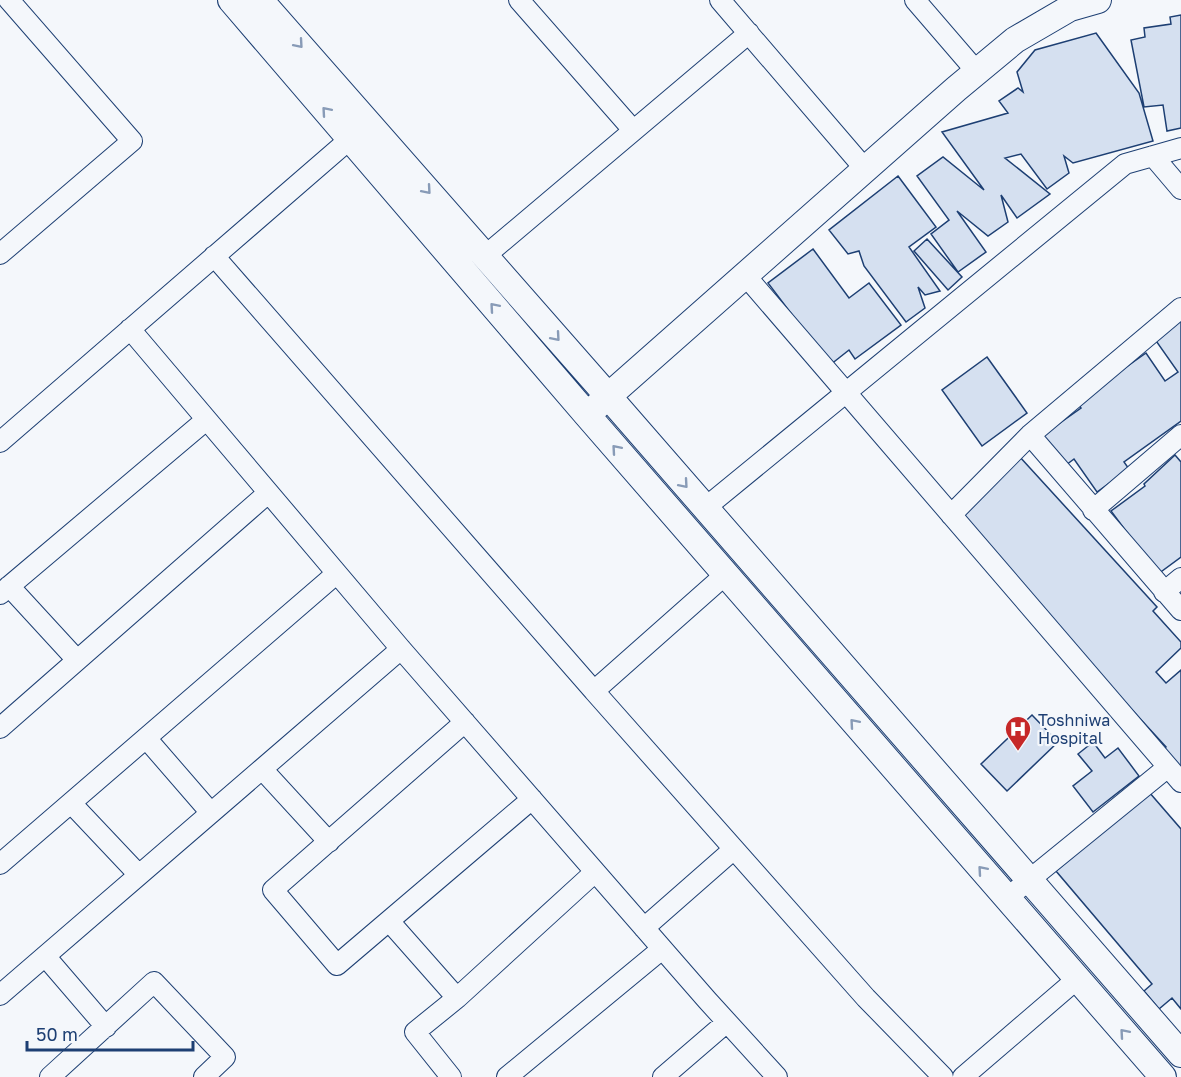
<svg xmlns="http://www.w3.org/2000/svg" width="1181" height="1077" font-family="'Golos Text',sans-serif">
<rect width="100%" height="100%" fill="#f4f7fb"/>
<path fill="#d5e0f0" stroke="#1d3f73" stroke-width="1.5" d="M1181,15v113l-14,3 -4,-26 -19,2 -13,-67 14,-3 -1,-9 27,-4 -1,-7z
M1096,33l43,60 14,48 -80,22 -9,-7 5,17 -22,16 -26,-35 -16,4 45,36 -33,24 -16,-23 7,27 -20,14 -31,-25 29,41 -28,20 -27,-38 18,-14 -32,-44 26,-19 41,33 -42,-58 66,-19 -9,-12 19,-13 5,4 -6,-20 18,-22z
M898,176l38,51 -27,20 31,44 -15,4 -7,-8 7,21 -19,14 -42,-56 -5,-15 -11,3 -19,-24z
M927,239l35,38 -14,13 -34,-39z
M813,249l36,49 20,-15 32,42 -46,34 -6,-9 -19,15 -62,-82z
M1181,316v105l-57,41 5,7 -32,23 -23,-33 -12,9 -22,-31 41,-29 -4,-6 69,-49 19,28 13,-9 -24,-34z
M987,357l40,56 -45,33 -40,-56z
M1175,455l6,7v95l-23,17 -47,-63 34,-25 -1,-2z
M1019,456l138,151 -4,4 28,31v6l-25,24 10,11 15,-13v102l-20,-21 5,-4 -214,-233z
M1032,715l26,27 -51,49 -26,-27z
M1093,742l12,16 13,-10 21,28 -46,36 -20,-26 19,-15 -14,-17z
M1149,792l32,37v180l-9,-11 -13,11 -15,-18 8,-7 -96,-113z"/>
<g fill="none" stroke-linecap="round" stroke-linejoin="round">
<g stroke="#1d3f73" stroke-width="22">
<path id="minor" d="M519,0l114,130
M720,0l145,169
M915,0l62,72
M1153,156l28,33
M0,254l132,-113 -123,-141
M214,256l380,435 131,-116
M485,256l264,-223
M745,275l436,507
M130,329l271,320 306,351 70,77
M1030,435l151,175
M0,442l350,-303
M705,508l420,-344 56,-16
M1093,510l88,-75
M951,515l79,-80 151,-127
M9,586l68,74
M1164,592l17,-14
M0,594l206,-174
M594,691l272,307 77,79
M465,722l-192,168 64,75 195,-166
M0,728l268,-235
M146,738l65,75
M262,769l67,73
M71,803l68,72
M0,864l336,-290
M1007,898l161,-131
M389,921l68,77 138,-126
M644,928l90,-79
M45,956l61,71
M0,995l401,-346
M50,1077l104,-95 71,75 -21,20
M451,1077l-36,-45 42,-34
M507,1077l155,-128
M663,1077l64,-55
M963,1077l114,-98"/>
</g>
<g stroke="#1d3f73" stroke-width="28">
<path id="tertiary" d="M231,0l356,415 576,662
M260,0l348,396 573,658
M596,407l360,-318 59,-49 55,-32 28,-8"/>
</g>
<use href="#minor" stroke="#f4f7fb" stroke-width="20"/>
<use href="#tertiary" stroke="#f4f7fb" stroke-width="26"/>
</g>
<defs><path id="oneway-chevron" d="M-2-3.5L2.5 0L-2 3.5" fill="none" stroke-width="1.6" stroke-linecap="round" stroke-linejoin="round" transform="scale(1.5)"/></defs>
<g stroke="#889bb7">
<use href="#oneway-chevron" transform="translate(299 44) rotate(49)"/>
<use href="#oneway-chevron" transform="translate(326 111) rotate(-131)"/>
<use href="#oneway-chevron" transform="translate(427 190) rotate(49)"/>
<use href="#oneway-chevron" transform="translate(494 307) rotate(-131)"/>
<use href="#oneway-chevron" transform="translate(556 337) rotate(49)"/>
<use href="#oneway-chevron" transform="translate(616 449) rotate(-131)"/>
<use href="#oneway-chevron" transform="translate(684 484) rotate(49)"/>
<use href="#oneway-chevron" transform="translate(854 723) rotate(-131)"/>
<use href="#oneway-chevron" transform="translate(982 870) rotate(-131)"/>
<use href="#oneway-chevron" transform="translate(1124 1033) rotate(-131)"/>
</g>
<defs>
<g id="hospital-pin" transform="scale(1.35)"><path d="M0 17L-7.5 6A9.5 9.5 0 1 1 7.5 6Z" fill="#c62828" stroke="#f4f7fb"/><path d="M-5-5h3v3.5h4V-5h3V5h-3V1.5h-4V5h-3Z" fill="#fff"/></g>
</defs>
<g fill-rule="evenodd">
<use href="#hospital-pin" x="1018" y="729"/>
</g>
<g text-anchor="middle" stroke-width="4.5" stroke-linejoin="round" paint-order="stroke">
<g font-size="16" fill="#1d3f73" stroke="#f4f7fb" text-anchor="start">
<text x="1038" y="726">Toshniwa<tspan x="1038" dy="18">Hospital</tspan></text>
</g>
</g>
<path d="M27 1041v9h166v-9" fill="none" stroke="#1d3f73" stroke-width="3"/>
<text x="36" y="1041" font-size="18" fill="#1d3f73" stroke="#f4f7fb" stroke-width="4.5" paint-order="stroke">50 m</text>
</svg>
